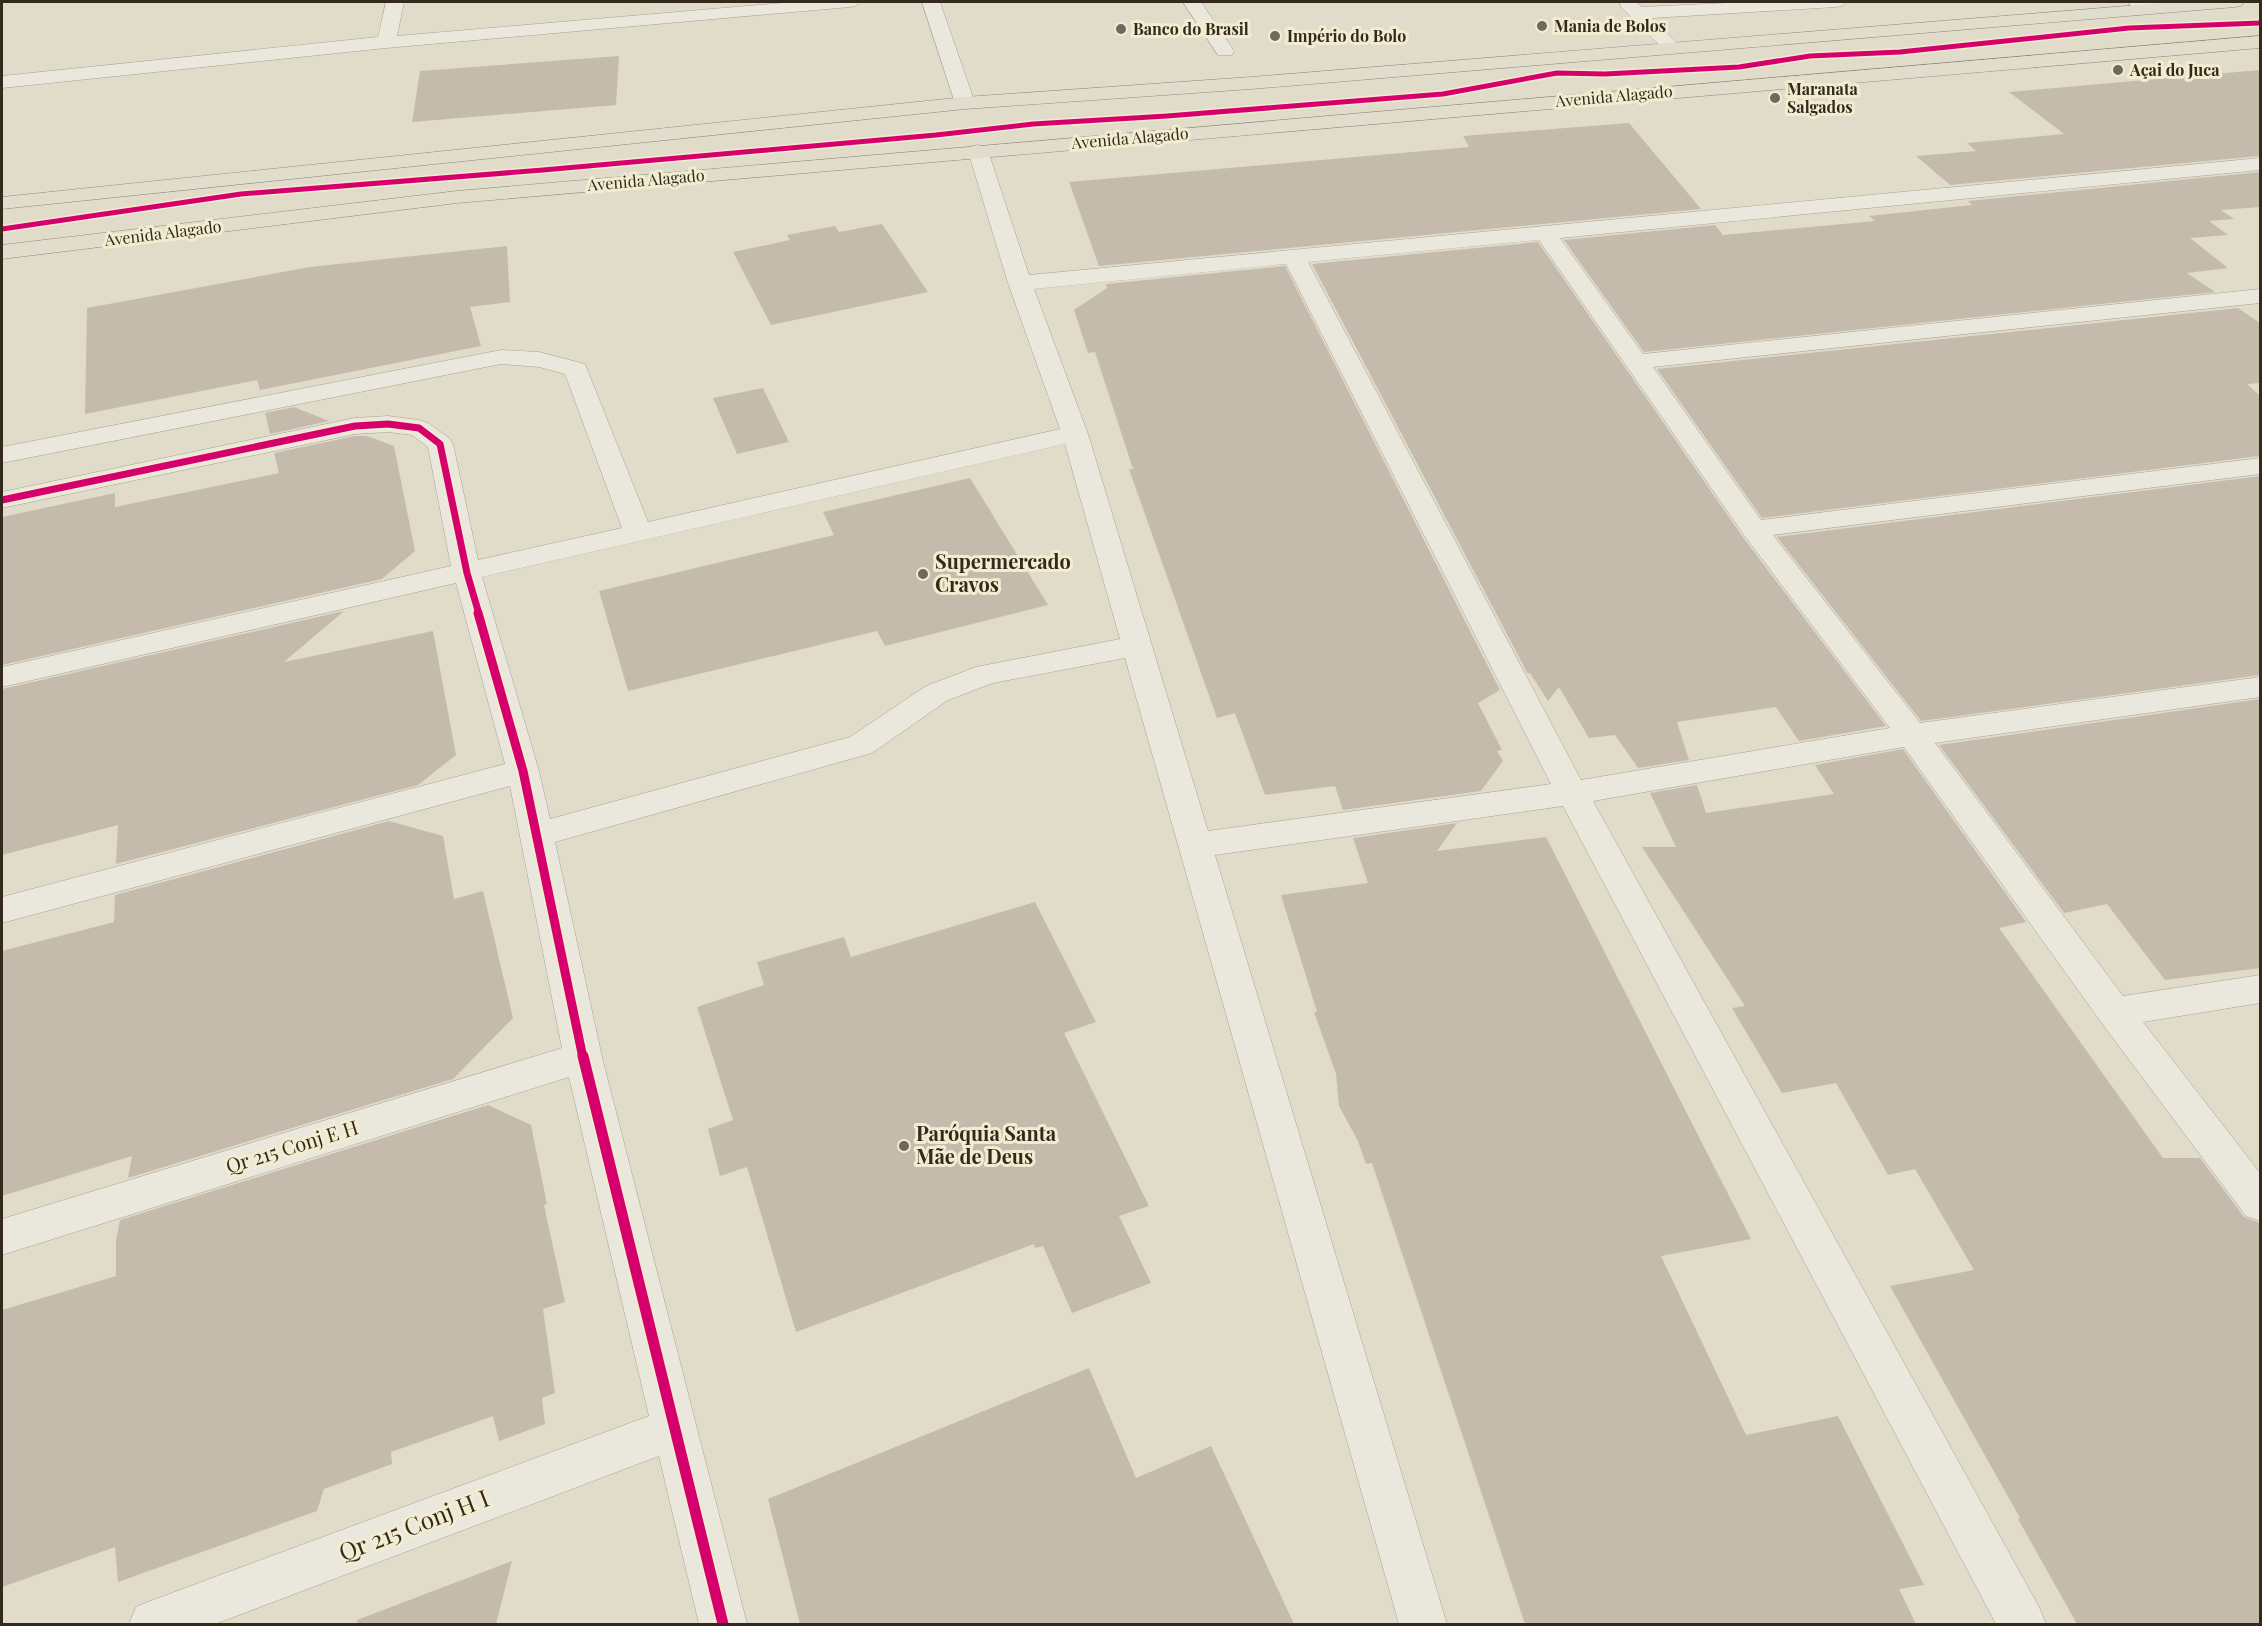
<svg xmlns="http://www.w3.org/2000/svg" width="2262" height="1626" font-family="'Playfair Display',serif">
<rect width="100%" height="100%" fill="#e1dcca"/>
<path fill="#c4bbac" d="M619,56l-3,49 -204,17 8,-51z
M2260,70v86l-310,29 -34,-29 60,-5 -9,-8 97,-9 -55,-42z
M1629,123l72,86 -602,57 -30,-84 400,-35 -6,-11z
M2260,172v35l-39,3 13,9 -25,2 19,14 -38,3 38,30 -41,5 28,19 -571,60 -80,-112 151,-15 8,10 152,-14 -6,-5 103,-11 -4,-4z
M882,224l46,68 -157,33 -38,-73 57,-12 -3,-5 48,-9 4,6z
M1538,242l204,294 144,190 -87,15 -23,-34 -99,15 12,38 -51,8 -23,-33 -26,3 -30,-51 -11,14 -18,-28 -2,1 -216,-410z
M507,246l3,56 -40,5 11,39 -221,44 -3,-10 -172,34 2,-106 223,-41z
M1285,266l215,424 -22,13 24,47 -5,1 6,10 -22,30 -138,19 -8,-24 -70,9 -30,-82 -18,5 -88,-249h4l-38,-117 -7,1 -14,-43 33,-22 -1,-4z
M2238,308l22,15v60l-13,1 13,12v60l-498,62 -105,-149z
M763,388l26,54 -52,12 -24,-56z
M294,407l35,14 -59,13 -5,-21z
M355,436h12l27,10 21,105 -33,28 -380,86v-148l113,-24v14l164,-34 -5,-20z
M2260,476v199l-339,46 -144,-184z
M970,478l78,127 -163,41 -8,-15 -249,60 -29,-100 235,-56 -11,-23z
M344,611l-60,51 149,-31 23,124 -38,30 -302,79 2,-39 -116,30v-166z
M2260,699v269l-95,12 -58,-76 -43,9 -125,-168z
M1903,749l123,173 -27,6 164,230h37l44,59 16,6v401h-183l-59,-105 2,-1 -130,-232 84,-16 -59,-101 -27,6 -52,-92 -54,10 -50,-85 13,-2 -103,-159h34l-26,-54 47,-8 9,28 128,-19 -19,-29z
M389,821l54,15 11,63 29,-8 30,127 -60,61 -325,99 4,-22 -130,40v-245l112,-29 1,-27z
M1457,823l-20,28 109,-14 205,402 -90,17 85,179 92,-19 86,169 -25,4 17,35h-391l-153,-461 -6,1 -8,-23 -19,-35 -3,-32 -22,-62h3l-36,-117 87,-12 -15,-45z
M1035,902l61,120 -32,11 85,173 -30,10 32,67 -79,30 -29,-67 -8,2 -1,-4 -238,88 -49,-165 -27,9 -12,-47 25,-9 -36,-113 67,-22 -7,-23 87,-25 7,20z
M488,1105l43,20 16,79 -3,1 21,97 -22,7 12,84 -13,5 3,26 -46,17 -6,-25 -102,36 1,12 -68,25 -7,22 -199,71 -3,-35 -113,40v-277l114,-34v-35l4,-21z
M1089,1368l47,110 75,-32 83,178h-494l-32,-125z
M512,1561l-16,63h-138l-1,-4z"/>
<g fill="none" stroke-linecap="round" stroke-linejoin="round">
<g stroke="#a6a194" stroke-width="1">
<path id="minor" d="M386,2h18l-7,34 397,-34h65l-3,4 -6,1 -464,41 -384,40v-12l376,-39z
M922,2h18l35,101 -3,4h-14l-3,-4z
M1183,2h18l33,49 -2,4h-14z
M1619,2h17l6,5 106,-5h97l-3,4 -6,1 -184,11 30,30 -2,4h-14l-45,-45z
M2128,2l42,1 3,4 -3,4 -6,1 -33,-6z
M978,145l7,2 3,4 41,124 1231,-117v12l-700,68 83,116 617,-65v14l-607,64 108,153 499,-62v16l-487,61 147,188 340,-46v20l-325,46 188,253 137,-21v28l-117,19 117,151v48l-14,-5 -145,-194 -197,-275 -311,54 446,806 7,17h-50l-433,-818 -348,49 232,769h-48l-274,-966 -132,25 -45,17 -76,53 -317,89 47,215 145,567h-48l-40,-168 -444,168h-86l7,-17 17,-7 496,-184 -80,-339 -567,178v-36l560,-171 -52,-262 -508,137v-26l503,-133 -49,-181 -454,104v-20l449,-101 -23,-119 -16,-12 -24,-3 -33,2 -353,74v-16l353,-74 33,-2 31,4 9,3 21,15 4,6 25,116 144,-32 -57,-154 -26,-7 -38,-3 -499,99v-16l499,-97 38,2 46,12 63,158 412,-93 -52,-146 -40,-132 3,-4zM1539,240l205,295 146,193 -309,52 -273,-518zM1286,264l265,520 -343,47 -120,-397 -54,-145zM1065,444l55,195 -144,28 -50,19 -76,51 -300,82 -11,-48 -57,-194z"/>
</g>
<g stroke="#8b867a" stroke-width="1">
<path id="major" d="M2176,2h68l-3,4 -6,1 -984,82 -286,20 -963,100v-12l963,-100 286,-20z
M2260,36v12l-1803,155 -455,56v-14l455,-54z"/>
</g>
<use href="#minor" fill="#eae7dc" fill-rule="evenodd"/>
<use href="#major" fill="#e1ddcd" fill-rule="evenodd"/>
<g stroke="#f2ecd0" stroke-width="8">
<path id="cycleway-far3" d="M2,229l239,-35 302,-24 393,-35 97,-11 134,-8 276,-22 114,-21 48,1 134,-7 71,-11 90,-4 229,-24 131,-5"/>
</g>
<g stroke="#f2ecd0" stroke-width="10">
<path id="cycleway-far2" d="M2,500l353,-74 33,-2 31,4 21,16 27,129 12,41"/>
</g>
<g stroke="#f2ecd0" stroke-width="13">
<path id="cycleway-far1" d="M478,613l45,158 60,287"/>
</g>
<g stroke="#f2ecd0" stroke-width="15">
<path id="cycleway" d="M583,1056l140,568"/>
</g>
<use href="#cycleway-far3" stroke="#d6006c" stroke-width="5"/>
<use href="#cycleway-far2" stroke="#d6006c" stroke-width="7"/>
<use href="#cycleway-far1" stroke="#d6006c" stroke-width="9"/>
<use href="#cycleway" stroke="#d6006c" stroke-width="11"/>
</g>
<g fill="#70685a" stroke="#f2ecd0" stroke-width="2">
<circle cx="1542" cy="26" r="6"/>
<circle cx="1121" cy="29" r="6"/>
<circle cx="1275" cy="36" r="6"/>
<circle cx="2118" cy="70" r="6"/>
<circle cx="1775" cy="98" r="6"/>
<circle cx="923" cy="574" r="6"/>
<circle cx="904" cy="1146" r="6"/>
</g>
<g text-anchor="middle" stroke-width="6" stroke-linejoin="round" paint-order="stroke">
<g font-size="16" font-weight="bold" fill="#332a1d" stroke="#f2ecd0" text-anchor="start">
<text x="1554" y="32">Mania de Bolos</text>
<text x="1133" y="35">Banco do Brasil</text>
<text x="1287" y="42">Império do Bolo</text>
<text x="2130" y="76">Açai do Juca</text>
<text x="1787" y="95">Maranata<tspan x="1787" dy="18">Salgados</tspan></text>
</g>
<g font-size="16" fill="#332a1d" stroke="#f2ecd0">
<text transform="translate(1614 96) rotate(-5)" y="6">Avenida Alagado</text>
<text transform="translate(1130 138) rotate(-5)" y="6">Avenida Alagado</text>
<text transform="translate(646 180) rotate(-5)" y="6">Avenida Alagado</text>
<text transform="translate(163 233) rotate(-7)" y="6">Avenida Alagado</text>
</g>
<g font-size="20" font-weight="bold" fill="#332a1d" stroke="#f2ecd0" text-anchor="start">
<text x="935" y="569">Supermercado<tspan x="935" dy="23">Cravos</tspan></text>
<text x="916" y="1141">Paróquia Santa<tspan x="916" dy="23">Mãe de Deus</tspan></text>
</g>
<g font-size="20" fill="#332a1d" stroke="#f2ecd0">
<text transform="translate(292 1147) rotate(-17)" y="7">Qr 215 Conj E H</text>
</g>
<g font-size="24" fill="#332a1d" stroke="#f2ecd0">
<text transform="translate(414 1526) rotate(-21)" y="8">Qr 215 Conj H I</text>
</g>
</g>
<rect width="2262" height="1626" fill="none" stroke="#332a1d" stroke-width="6"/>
</svg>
